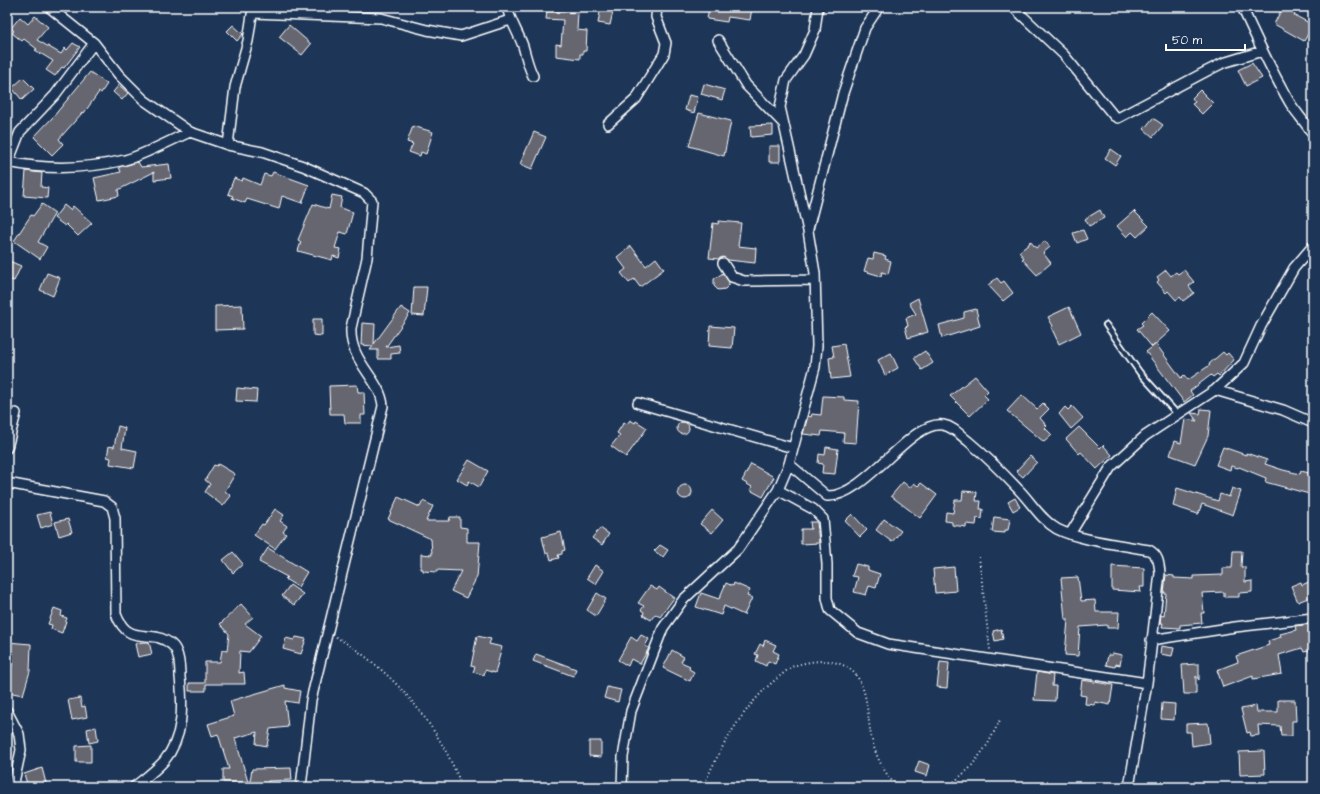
<svg xmlns="http://www.w3.org/2000/svg" width="1320" height="794" font-family="'Architects Daughter',sans-serif">
<rect width="100%" height="100%" fill="#1d3557"/>
<filter id="ink" filterUnits="userSpaceOnUse"><feTurbulence type="fractalNoise" baseFrequency=".025" numOctaves="2"/><feDisplacementMap in="SourceGraphic" scale="8" xChannelSelector="R" yChannelSelector="G"/><feConvolveMatrix kernelMatrix="1 2 1 2 8 2 1 2 1" color-interpolation-filters="sRGB"/></filter>
<g filter="url(#ink)">
<path fill="#65666f" stroke="#fff" d="M601,7h13l-4,18 -12,-2z
M709,7l43,1 -2,12 -22,-3 -1,5 -20,-3z
M1283,7h6l7,4 -2,4 19,10 -9,16 -30,-17z
M547,11l31,2 -1,17 10,1 -1,20h-3v3h-3v5l-24,-3v-12l5,1 2,-25 -17,-1z
M35,16l13,11 -11,13 24,14 4,-6 2,2 6,-7 7,4 -16,21 -2,-1 -7,9 -9,-6 7,-9 -18,-11 2,-1 -13,-10 -2,2 -10,-8 2,-2 -3,-3 9,-11 8,7z
M233,25l10,9 -6,7 -10,-10z
M289,25l22,19 -9,11 -23,-18z
M1252,63l10,15 -16,8 -8,-16z
M90,72l17,12 -6,9 -2,-1 -15,21 -1,-1 -24,27 4,5 -11,11 -18,-18 19,-20z
M23,78l11,11 -12,11 -10,-12z
M704,84l21,6 -3,10 -21,-6z
M119,85l9,8 -6,7 -9,-8z
M1200,90l13,13 -11,11 -10,-10 3,-2 -3,-4z
M689,95l9,2 -4,16 -9,-3z
M699,113l32,8 -7,35 -35,-10z
M1153,118l10,7 -10,12 -9,-8z
M773,125v10l-22,2 -1,-11z
M413,126l20,6 -7,22 -5,-2 -1,4 -11,-4 4,-8 -6,-2z
M534,132l12,5 -14,32 -12,-5z
M769,146h11v16h-11z
M1111,149l10,7 -6,9 -10,-7z
M138,162l3,5 28,-3 2,14 -17,2v-8l-36,18 1,6 -20,4 -5,-22 27,-6 -2,-5z
M26,171l16,2 -1,14 7,1 -1,10 -23,-2z
M273,172l36,13 -7,18 -20,-7 -3,13 -32,-10 -2,4 -13,-5 1,-2 -5,-2 6,-16 8,3 1,-3 17,7 4,-11 7,2z
M332,195l10,2 -2,11 13,4 -6,22 -7,-2 -5,16 6,1 -2,9 -6,-2 -1,4 -34,-9 3,-9 -3,-2 15,-36 16,5z
M42,204l13,9 -17,29 9,5 -7,12 -26,-18 17,-26 2,1z
M64,205l6,5 3,-4 19,17 -14,13 -12,-12 -1,2 -11,-8z
M1100,210l4,8 -15,8 -4,-7z
M1134,211l15,15 -12,11 -5,-5 -5,5 -10,-11z
M719,221l22,2 -3,23 18,2 -1,15 -27,-3 -5,-3 -4,2 -10,-1 4,-35 5,1z
M1083,230l4,9 -10,4 -4,-10z
M1030,241l6,7 9,-7 5,6 -7,6 8,10 -14,12 -15,-16 2,-1 -5,-6 10,-8z
M631,246l15,20 10,-8 8,11 -24,18 -6,-8 -5,4 -8,-10 5,-4 -9,-12z
M874,253l12,3 -1,3 6,2 -3,13 -6,-2 -1,4 -17,-5 4,-13 5,1z
M7,260l14,6 -7,15 -7,-2z
M1166,270l5,6 5,-4 2,2 6,-4 10,12 -5,4 5,7 -11,8 -3,-4 -4,3 -8,-9 -2,2 -9,-11 2,-2 -2,-3z
M47,273l13,5 -7,18 -13,-6z
M723,273l6,9v3l-4,4 -7,1 -4,-4v-7z
M997,278l4,5 3,-2 9,12 -10,8 -15,-16z
M414,287h13l-3,29 -12,-1z
M918,298l10,34 -20,6 -3,-11 3,-1 -2,-8 10,-4 -7,-11z
M242,305l1,24 -28,1v-24z
M401,307l9,6 -24,34 13,-2 1,8 -9,1v5h-13v-9h-8l3,-4 -12,-1 1,-22 13,1 -1,20z
M1069,307l12,26 -22,11 -8,-17 2,-1 -5,-9z
M976,309l4,17 -38,12 -3,-13 25,-7v-6z
M1152,312l18,19 -18,16 -15,-18 6,-4 -2,-2z
M313,319h9v17l-9,-1z
M710,326l24,2 -2,20 -23,-2z
M844,344l6,33 -19,2 -2,-21 5,-1 -2,-11z
M1156,344l25,34 3,-3 4,5 22,-15 -1,-1 14,-12 3,3 2,-2 6,7 -15,16 -2,-2 -4,3 -2,-2 -21,16 3,4 -9,7 -38,-50z
M925,351l8,12 -11,7 -8,-12z
M891,353l7,15 -13,7 -7,-15z
M975,376l13,15 -4,4 4,4 -18,17 -20,-20z
M357,385l1,7h6l1,23h-4v8h-16l-1,-9h-14l-1,-28z
M237,388l20,2 -1,12 -20,-1z
M1022,395l15,14 6,-6 6,6 -9,9 7,8 -2,2 7,7 -8,7 -37,-31z
M823,396l21,1v3l15,1 -3,42 -13,-1 1,-9 -22,-2 -1,5 -18,-2 5,-18 3,1 1,-3 9,1z
M1072,406l11,12 -12,11 -12,-15 6,-7 3,3z
M1201,409l10,1 -3,26 -13,28 -25,-9 5,-14 6,2 4,-24 12,2 -6,-8 9,1z
M630,420l5,3 1,-2 11,7 -21,29 -15,-11 9,-11 -3,-2 7,-11 3,2z
M677 428a6 6 0 1 1 12 0a6 6 0 1 1-12 0Z
M118,426l7,2 -3,20 15,3 -3,17 -24,-4 1,-6 -4,-1 2,-11 5,1z
M1079,427l21,21 3,-3 9,10 -15,14 -16,-17 -2,2 -13,-15z
M826,447l12,2 -3,25 -13,-1 1,-9 -5,-1 1,-9 6,1z
M1223,447l23,8v-2l21,7 -2,4 18,6 17,4 1,-3 8,2 -1,4 5,2v16l-48,-13 1,-4 -27,-11 -1,1 -7,-2 -1,4 -14,-5z
M1030,456l7,6 -14,15 -7,-6z
M469,460l19,11 -9,16 -10,-6 -2,4 -10,-6z
M218,464l17,10 -10,17 6,5 -8,10 -18,-14 5,-8 -5,-4 9,-15 3,1z
M751,464l23,13 -11,20 -13,-7 2,-3 -10,-6z
M903,482l7,6 4,-5 4,3 3,-3 16,12 -17,23 -29,-22z
M678 492a7 7 0 1 1 14 0a7 7 0 1 1-14 0Z
M1177,488l41,13 2,-7 9,3 3,-9 9,3 -8,24 -31,-11 -4,10 -25,-8z
M963,491l14,1 -1,9h5l-1,8h3l-1,10 -5,-1 -1,7 -10,-1v3l-14,-2v-3l-7,-1 1,-9 7,1 2,-13h7z
M398,497l22,10 3,-6 10,5 -7,15h23l1,-4h10v10l7,1v14h13l-3,35 -11,21 -15,-7 10,-20 -24,-1v2l-14,-1v-2h-2v-15l11,1 -1,-16 -43,-20z
M1015,498l5,9 -7,4 -5,-9z
M275,509l9,6 -4,6 7,5 -4,6 3,2 -11,15 -21,-14 8,-11 2,1z
M712,510l11,10 -11,13 -12,-9z
M50,512l3,12 -12,4 -4,-13z
M852,514l15,16 -7,7 -15,-16z
M994,517l16,2 -2,11h-3v3l-13,-1z
M68,519l4,13 -13,4 -4,-14z
M884,519l17,12 -9,11 -16,-12z
M810,522h7l2,21 -18,1v-15h10z
M600,528l9,6 -7,11 -10,-7z
M561,532l4,18 -3,1v3l-4,1 1,3 -8,2 -2,-7 -3,1 -4,-17z
M660,545l8,5 -5,7 -9,-6z
M268,548l39,24 -9,15 -13,-8 2,-2 -28,-15z
M1233,551h9l-1,16h4v15l7,-1v11l-13,1v4h-15v-5l-22,1 2,20h-3l1,10 -22,2v3l-18,-1 1,-4h-3l1,-8 3,1 2,-23h-2l2,-18 8,1v2l20,1v-3l29,-1v-7h9z
M233,552l10,12 -10,9 -10,-13z
M856,564l12,3v3l12,4 -4,14 -7,-2 -3,9 -12,-3 4,-15 -6,-1z
M595,565l9,6 -8,13 -9,-6z
M1112,566l32,2v19h-4l1,5 -29,-2z
M954,567l2,24 -21,2 -2,-24z
M1078,577l3,24 14,-1 1,12h23l-1,16h-11v-3l-27,2 -2,29 -13,-1 3,-36h-3l-4,-41z
M1313,580v16l-15,6 -7,-16 10,-4 1,3z
M726,583l7,3 1,-3 16,7 -3,6 5,2 -8,17 -20,-9 -3,9 -25,-8 5,-14 18,6z
M290,585l13,9 -9,11 -12,-9z
M650,586l7,4 2,-3 15,11 -14,19 -5,-3 -4,6 -8,-5 1,-3 -3,-2 3,-4 -6,-3z
M597,593l9,6 -10,17 -9,-6z
M241,604l12,13 -8,7 16,12 -12,16 -9,-1 -1,22 5,-1 1,12h-39v7h-17v-8h16v-21h15l2,-12 5,1 2,-17 -9,-10z
M54,608l8,3 -1,5 6,2 -5,15 -11,-4 1,-4 -4,-1z
M1312,624l1,26 -9,2 -2,-4 -23,7 3,19 -29,5v-3l-30,11 -6,-17 21,-8 -2,-6 33,-11 -1,-4 13,-4 -1,-3 16,-4 -1,-4z
M1001,629l2,10 -8,2 -2,-10z
M641,635l8,4 -4,7 4,2 -9,16 -9,-5 -3,7 -10,-6 13,-23 6,4z
M477,636l14,3 -2,5 13,3 -7,26 -10,-3 -1,5 -11,-3 2,-5 -4,-1z
M296,637l10,2 -5,15 -18,-5 3,-11 8,2z
M765,640l11,5 -3,6 6,3 -4,10 -7,-3 -2,5 -10,-5 2,-6 -3,-1 5,-10 3,2z
M7,642l24,2 -1,27 -7,24 -16,-3 6,-32 -6,-1z
M143,642h6l3,12 -14,3 -3,-13z
M1161,646l13,2 -2,8 -12,-2z
M672,650l12,7 -3,5 9,4 -1,3 5,3 -4,9 -27,-13z
M1112,653l10,2 -2,10 -4,-1 -1,3 -9,-2 2,-10h4z
M536,654l40,15 -3,7 -40,-15z
M940,662l9,1 -2,25 -10,-1z
M1197,664h2v16l-3,-4v18h-12l-2,-29z
M1037,672l16,3 -1,11h4l-1,15 -21,-1z
M1082,680l31,5 -3,20 -15,-3v3l-10,-1 1,-8 -6,-1z
M285,685v3l15,3 -2,12 -13,-2 3,26 -18,2 -3,17 -11,-2 1,-12 -22,6 13,44h-25v-13h6l-11,-35 -6,2 -4,-12 26,-8 -4,-15z
M607,687l14,3 -3,12 -14,-4z
M80,698l2,9 3,-1 2,11 -15,3 -4,-20z
M1278,700h17l1,21h-4v15h-11l-1,-10 -22,-1 1,10 -8,1 -1,-4 -3,1 -6,-24 15,-3 1,6h21z
M1162,703l13,1 -1,16 -13,-1z
M1208,723l2,20 -18,3 -1,-14h-5v-8z
M96,727l2,14 -9,2 -2,-14z
M589,741h12v16l-12,-1z
M91,745v17h-15v-16z
M1264,751l1,23 -25,1 -1,-23z
M919,761l11,4 -3,11 -12,-4z
M42,768l5,19h-19l-4,-13z
M291,768l1,12 -24,1v6h-19l3,-18z"/>
<g fill="none" stroke-linecap="round" stroke-linejoin="round">
<g stroke="#fff" stroke-width="8">
<path id="service" d="M1106,325l34,48 38,42"/>
</g>
<g stroke="#fff" stroke-width="12">
<path id="minor" d="M49,7l45,36 25,32 25,25 46,32 38,13 34,7 41,14 61,27 8,8 -5,57 -16,70c-2,34 30,51 32,78l-72,294 -10,87
M507,7c3,14 11,25 16,39 3,10 5,20 10,30
M1013,7l51,48 50,61 4,2 89,-47 16,-8 39,-12
M1242,7c15,33 30,65 48,96 7,11 17,21 23,32
M253,13l128,5 46,12 34,6 49,-16
M718,40l28,45 37,38
M608,124l28,-25 28,-45 2,-11 -10,-26 1,-10
M228,145l7,-58 13,-46 5,-33
M8,162c39,8 78,7 117,-2 19,-5 46,-20 65,-28
M7,165l13,-33 35,-37 39,-52
M808,229l35,-136 22,-65 14,-21
M723,263l9,14 12,4 71,-1
M1215,390l68,20 30,13
M638,403l155,45
M7,448l9,-35
M789,464l38,32c38,2 84,-77 116,-71 11,2 17,10 25,16 18,15 35,32 51,49 12,12 22,30 38,39 21,11 66,16 92,21 9,5 10,12 11,23l-13,110 -18,104
M7,483l97,18 8,6 3,11 1,96c13,35 35,12 56,31 7,6 8,23 8,32 3,29 4,60 -16,84 -9,10 -20,18 -30,26
M778,490l35,19 10,10 4,45v34l3,12 28,23 30,11 259,39
M1070,534l41,-67 34,-31 70,-46 29,-27 17,-37 33,-58 19,-22
M1151,640l84,-13 78,-9
M7,711l12,23 2,16 -8,37
M622,787l1,-30 8,-46 32,-83 20,-28 55,-51 40,-59 11,-26 26,-97 2,-21 -2,-73 -7,-42 -28,-124 6,-27 18,-25 11,-25 3,-23"/>
</g>
<path stroke="#fff" stroke-width="2" stroke-dasharray="1 3" stroke-linecap="butt" d="M979,557l11,93
M336,637c57,33 103,88 126,150
M703,787c18,-41 41,-83 77,-111 4,-3 9,-8 14,-10 11,-4 22,-5 33,-5 12,1 24,6 31,17 11,18 9,42 14,62 4,17 13,34 25,47
M948,787l22,-19 18,-24 12,-24"/>
<use href="#service" stroke="#1d3557" stroke-width="4.5"/>
<use href="#minor" stroke="#1d3557" stroke-width="9"/>
</g>
</g>
<rect width="1320" height="794" fill="none" stroke="#1d3557" stroke-width="24"/>
<rect x="12" y="12" width="1296" height="770" fill="none" stroke="#fff" stroke-width="1.5" filter="url(#ink)"/>
<path d="M1166 44v6h79v-6" fill="none" stroke="#ffffff" stroke-width="2"/>
<text x="1172" y="44" font-size="12" fill="#ffffff" stroke="#1d3557" stroke-width="3" paint-order="stroke">50 m</text>
</svg>
